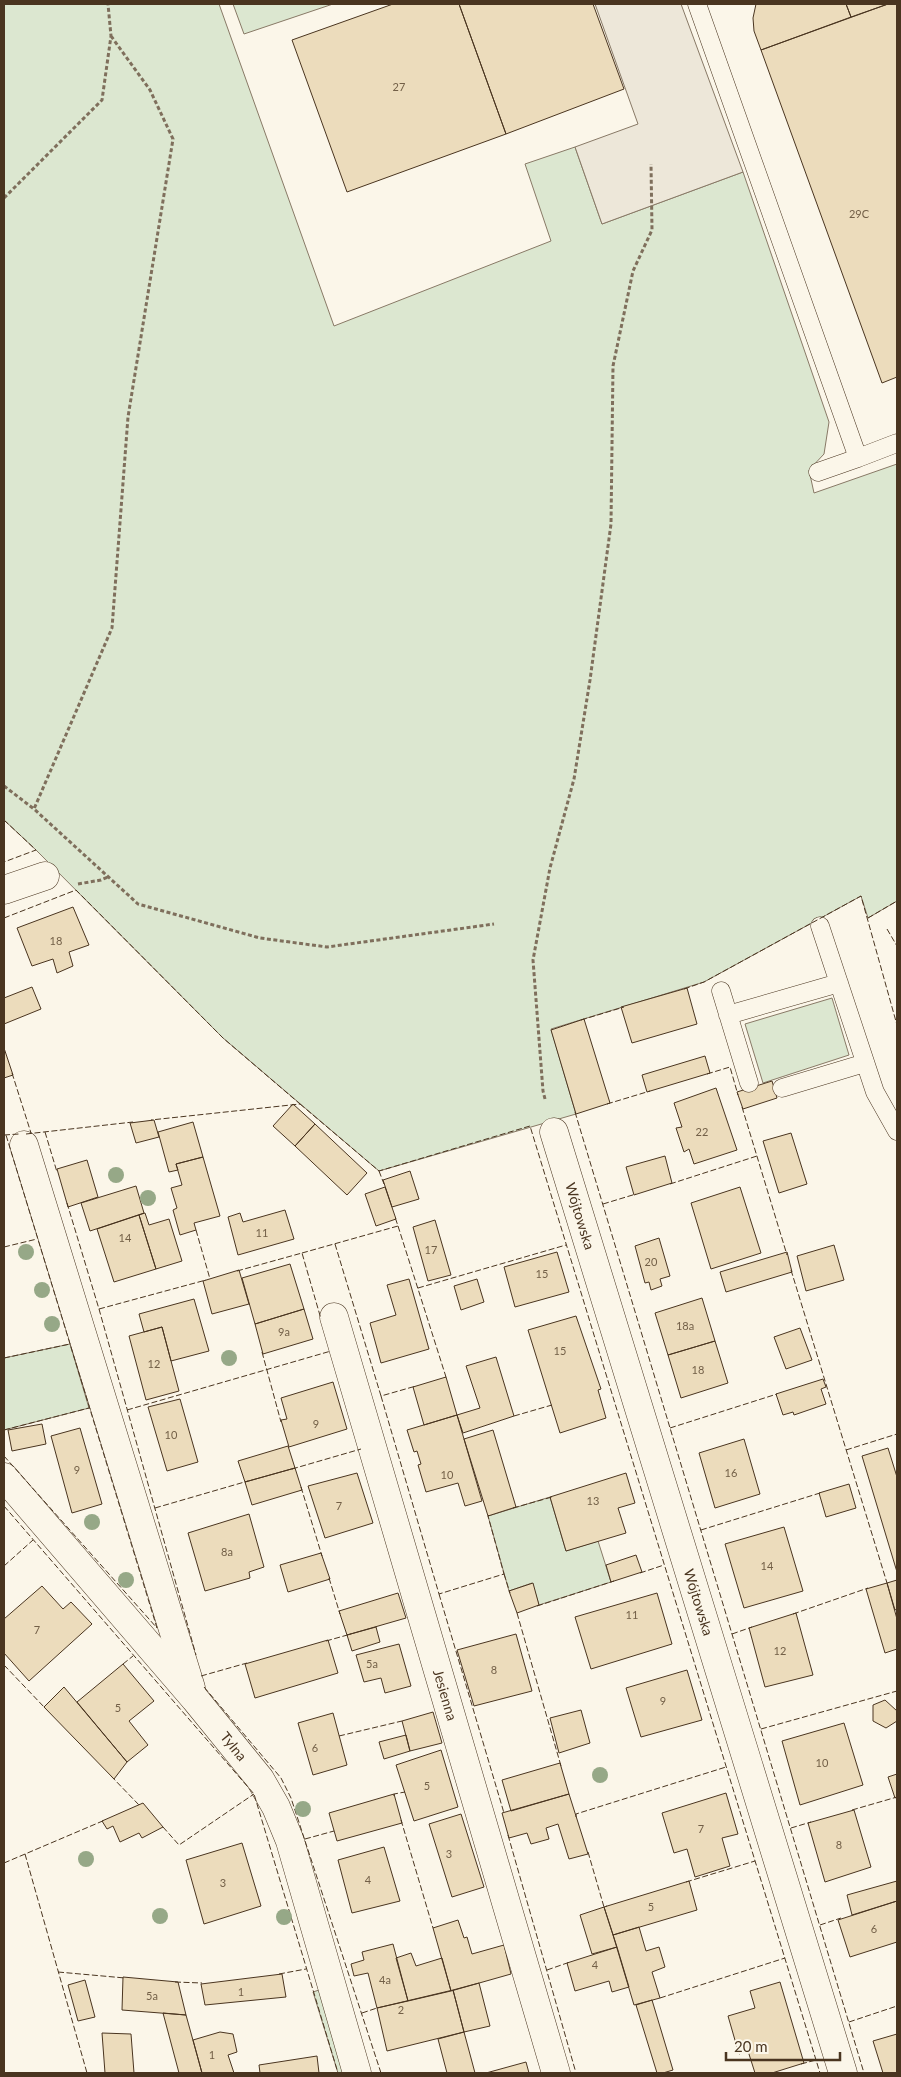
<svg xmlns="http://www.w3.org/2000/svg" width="901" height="2077" font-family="Lato,sans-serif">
<rect width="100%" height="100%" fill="#fbf6e9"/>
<path fill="#dce7d0" stroke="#887966" d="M4,4h215l115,322 217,-85 -26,-77 50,-17 27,77 141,-52 86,250 -5,32 -15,16 5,23 83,-29v437l-29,17 -7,-22 -157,86 -153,47 25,85 -197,57 -156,-133 -187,-188 -32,-30z
M233,4h100l-89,30z
M832,998l17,57 -86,28 -18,-59z
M70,1344l19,64 -85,22v-72z
M550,1497l16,54 32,-10 13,41 -72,23 -7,-22 -23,8 -21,-75z
M322,1989l26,84h-10l-25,-81z"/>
<path fill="#ede7d9" stroke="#887966" d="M595,4h86l62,168 -141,52 -27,-77 63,-23z"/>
<path fill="#ecdcbc" stroke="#4a3520" d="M393,4h66l47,130 -159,58 -55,-152z
M459,4h134l31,85 -118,45z
M756,4h90l5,13 -90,33 -7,-19 -1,-13z
M846,4h42l-37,13z
M888,4h9v373l-15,6 -121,-333z
M73,907l16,38 -20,7 4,14 -16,7 -4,-14 -21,7 -15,-38z
M32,987l9,22 -37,15v-26z
M687,988l10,36 -65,19 -11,-36z
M584,1019l26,84 -34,11 -25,-84z
M4,1048l9,27 -9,3z
M705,1056l5,17 -63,19 -5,-17z
M772,1081l5,17 -34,11 -6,-17z
M716,1088l21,62 -43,14 -5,-15 -5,3 -8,-24 6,-1 -8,-24z
M293,1104l22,20 -20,22 -22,-20z
M154,1120l5,17 -23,6 -6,-20z
M193,1122l10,35 -27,7 2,6 -9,2 -11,-40z
M315,1124l52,49 -20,22 -52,-49z
M791,1133l16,51 -28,9 -16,-52z
M665,1156l7,27 -38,12 -8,-28z
M203,1157l17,59 -26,7 2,7 -16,5 -7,-25 4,-2 -6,-20 11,-3 -6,-21z
M87,1160l11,37 -30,10 -11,-38z
M410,1171l9,28 -27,8 -9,-27z
M136,1186l8,27 -54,18 -9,-28z
M385,1187l11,32 -20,7 -11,-32z
M740,1187l21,66 -50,16 -20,-66z
M285,1210l9,29 -56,16 -10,-38 12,-4 3,9z
M145,1213l4,12 20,-6 13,42 -26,8 -17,-54z
M139,1215l17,54 -42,13 -17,-53z
M435,1220l16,55 -23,6 -15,-54z
M659,1238l11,38 -10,3 2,7 -11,4 -2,-8 -4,1 -10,-37z
M834,1245l10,35 -38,11 -9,-35z
M557,1252l12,40 -54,15 -11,-40z
M787,1252l5,20 -66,20 -6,-20z
M290,1264l14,45 -49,15 -13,-46z
M239,1270l10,34 -37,10 -9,-33z
M409,1279l20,70 -48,14 -11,-40 26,-8 -9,-30z
M477,1279l7,23 -23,8 -7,-24z
M702,1298l13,43 -47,14 -13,-42z
M194,1299l15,52 -38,10 -9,-34 -18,5 -5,-18z
M304,1309l9,30 -50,15 -8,-30z
M576,1316l25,73 -3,1 8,28 -46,15 -32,-103z
M162,1327l17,64 -33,9 -17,-64z
M800,1328l12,32 -26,9 -12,-32z
M715,1341l13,42 -47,15 -13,-43z
M496,1357l18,59 -51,17 -6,-18 23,-7 -14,-42z
M446,1377l11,38 -33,10 -11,-38z
M823,1379l3,8 -5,2 5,15 -32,11 -1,-3 -10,3 -7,-21z
M333,1382l14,47 -58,18 -8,-27 6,-1 -6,-21z
M180,1399l18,63 -31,9 -19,-64z
M457,1415l25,86 -17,5 -7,-23 -32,9 -8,-27 3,-1 -4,-13 -3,1 -7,-22z
M42,1424l4,20 -34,7 -4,-21z
M80,1428l22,76 -30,9 -21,-77z
M493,1430l23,77 -28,9 -24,-77z
M744,1439l16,55 -45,14 -16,-55z
M288,1446l7,22 -50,14 -7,-21z
M888,1448l9,29v95l-35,-116z
M295,1468l7,22 -50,15 -7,-23z
M357,1473l16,50 -48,15 -17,-52z
M626,1473l9,30 -17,5 8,25 -60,18 -16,-54z
M849,1484l7,24 -30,9 -7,-24z
M249,1514l15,53 -15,5 1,6 -45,13 -17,-58z
M784,1527l19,64 -59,17 -19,-64z
M321,1553l9,26 -42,13 -8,-27z
M636,1555l6,17 -31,10 -5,-17z
M897,1580v29l-2,1 -8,-27z
M533,1583l6,22 -22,8 -8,-22z
M887,1583l10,36v30l-12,4 -19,-64z
M42,1586l21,23 8,-7 21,22 -63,57 -25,-28v-34z
M398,1593l8,25 -59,17 -8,-24z
M657,1593l15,51 -81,25 -16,-52z
M796,1613l17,62 -48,12 -16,-59z
M376,1627l4,15 -28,9 -5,-16z
M516,1634l16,57 -58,15 -17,-56z
M328,1640l10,33 -83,25 -10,-34z
M399,1644l12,42 -26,7 -4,-15 -17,4 -8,-27z
M123,1664l31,37 -25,20 19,24 -21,17 -50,-60z
M687,1670l15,50 -61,17 -15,-49z
M64,1687l63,75 -13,17 -70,-72z
M885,1700l12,11v10l-11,7 -13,-7v-16z
M581,1710l9,33 -31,10 -9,-35z
M433,1712l9,31 -32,8 -8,-30z
M333,1713l14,52 -34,10 -15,-52z
M844,1723l19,62 -63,20 -18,-64z
M406,1735l4,16 -26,8 -5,-17z
M441,1750l17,57 -44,14 -18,-56z
M560,1763l9,31 -58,17 -9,-31z
M897,1774v23l-2,1 -7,-21z
M726,1793l12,41 -16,4 8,28 -35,11 -8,-28 -13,4 -12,-40z
M394,1794l8,29 -65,18 -8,-28z
M569,1794l19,60 -19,5 -11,-35 -12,4 3,11 -18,5 -4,-11 -18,5 -7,-25z
M143,1803l20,24 -21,11 -3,-5 -19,9 -7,-16 -6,3 -5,-8z
M854,1810l17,57 -46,15 -17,-59z
M461,1814l23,73 -32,10 -23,-73z
M242,1843l19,63 -57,18 -18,-64z
M384,1847l16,54 -48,12 -14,-53z
M689,1881l8,29 -84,25 -9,-28z
M897,1881v20l-45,14 -5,-20z
M897,1901v41l-47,15 -12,-37z
M604,1907l13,40 -25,7 -12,-39z
M458,1920l6,18 3,-1 5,17 32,-9 7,29 -60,17 -18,-63z
M639,1927l7,24 13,-4 6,20 -13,5 8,26 -26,7 -21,-70z
M393,1944l15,57 -31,7 -9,-35 -14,3 -3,-12 13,-4 -2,-8z
M617,1947l12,40 -17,5 -3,-11 -34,10 -8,-28z
M411,1953l5,13 26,-8 9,33 -43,10 -12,-43z
M282,1974l4,23 -81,8 -4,-21z
M123,1977l55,5 8,33 -64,-5z
M85,1980l10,37 -17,4 -10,-36z
M780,1982l24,81 -32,10h-17l-7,-22 -9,3 -11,-38 27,-8 -5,-17z
M479,1983l11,43 -26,6 -11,-42z
M453,1990l11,42 -77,19 -10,-43z
M652,2000l21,70 -10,3h-6l-21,-68z
M163,2013l23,2 16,58h-23z
M220,2032l13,2 4,18 -9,3 6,18h-32l-9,-33z
M464,2032l11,41h-28l-9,-34z
M102,2033l29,1 3,39h-29z
M897,2034v39h-14l-10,-32z
M317,2056l2,17h-59l-1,-8z
M526,2062l3,11h-43z"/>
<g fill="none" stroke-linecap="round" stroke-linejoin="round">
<g stroke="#4a3520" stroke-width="19">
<path id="service" d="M697,4l161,454 -40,14
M858,458l39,-15
M820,926l55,166 22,39
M721,991l28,92
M728,1015l111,-32
M782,1088l83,-25"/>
</g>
<g stroke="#4a3520" stroke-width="29">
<g id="minor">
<path d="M4,890l41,-14"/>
<path id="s1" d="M554,1132l289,941"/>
<path d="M24,1145l167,543"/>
<path id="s2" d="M334,1317l222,756"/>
<path id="s3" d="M4,1477l191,222 65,80 16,28 14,34 67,232"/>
</g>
</g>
<path stroke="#7f6f5c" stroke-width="3" stroke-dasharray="4 2.5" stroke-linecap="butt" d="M111,36l39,54 23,49 -45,278 -16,211 -78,181 104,95 122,34 67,9 167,-23
M4,198l98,-98 9,-64 -3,-32
M4,786l30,23
M78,884l23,-4 7,-3
M545,1099l-2,-8 -10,-131 17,-92 24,-89 16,-99 21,-156 2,-158 20,-95 19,-41 -1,-66"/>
<use href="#service" stroke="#fbf6e9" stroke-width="18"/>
<use href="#minor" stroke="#fbf6e9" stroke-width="28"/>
<path stroke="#4a3520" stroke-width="1" stroke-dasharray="6 2.5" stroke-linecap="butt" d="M4,820l32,30 -32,12
M4,918l72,-28 147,148 77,66 -149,16
M868,918l29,-17
M887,929l10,17
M684,989l20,-7 157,-86 36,129
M581,1020l43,-13
M12,1073l19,60
M707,1074l23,-7 8,28
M300,1104l79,67 151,-45 290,947
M607,1104l43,-13
M742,1107l45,148
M575,1112l289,961
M45,1132l12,40
M26,1134l107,-12
M4,1135l15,-1
M379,1171l5,13
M670,1184l87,-28
M67,1203l32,106 97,346
M603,1204l33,-10
M398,1226l48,151h-1
M196,1230l14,49
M335,1244l46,152 35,-10
M4,1247l33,-8
M302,1253l96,-27 -3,-9
M791,1270l96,313
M237,1271l65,-18 19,66
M418,1288l148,-43
M99,1309l107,-29
M262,1352l19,70
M4,1358l66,-14
M381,1396l58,198 65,-20 -16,-58 1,-1
M127,1410l204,-59
M514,1416l38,-11
M670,1428l107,-34
M4,1430l85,-22
M846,1450l51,-16
M4,1456l153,172 -151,-493
M292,1469l69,-20
M301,1487l21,69
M4,1506l250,288 84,279
M155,1508l93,-27
M513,1508l39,-11
M701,1530l119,-37
M4,1566l29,-26
M640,1573l24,-8
M504,1574l6,19
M329,1578l11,36
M439,1594l65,219
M537,1606l77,-25
M517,1613l44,153
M793,1614l75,-26
M732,1634l20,-7
M326,1641l25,-7
M123,1664l10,-8
M4,1665l41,43
M201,1676l46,-13
M204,1687l77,91 10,20 90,275
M761,1729l136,-38
M339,1736l63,-15
M111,1776l28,29 -2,1
M394,1796v-2l11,-2
M852,1810l45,-13
M576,1817v-3l150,-47
M401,1820l32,108
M163,1827l16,18 75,-51
M791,1828l20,-6
M508,1835l68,238
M305,1839l29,-8
M588,1852l16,55 3,-1
M25,1854l62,219
M4,1863l101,-43
M686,1882l69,-21
M820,1925l21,-7
M547,1970l23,-8
M58,1972l67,6
M279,1974l27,-5
M175,1982l27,1
M660,1998l125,-40
M362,2013l15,-5
M849,2022l48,-16
M801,2064l15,-4"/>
</g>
<g fill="#96a887">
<circle cx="116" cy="1175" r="8"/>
<circle cx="148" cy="1198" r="8"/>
<circle cx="26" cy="1252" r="8"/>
<circle cx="42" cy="1290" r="8"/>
<circle cx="52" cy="1324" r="8"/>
<circle cx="229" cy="1358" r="8"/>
<circle cx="92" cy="1522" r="8"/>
<circle cx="126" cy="1580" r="8"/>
<circle cx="600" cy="1775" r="8"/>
<circle cx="303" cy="1809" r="8"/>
<circle cx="86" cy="1859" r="8"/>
<circle cx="160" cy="1916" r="8"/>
<circle cx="284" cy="1917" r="8"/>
</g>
<g text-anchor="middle" stroke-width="4" stroke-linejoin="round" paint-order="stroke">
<g font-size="11" fill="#725f47">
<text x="399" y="91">27</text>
<text x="859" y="218">29C</text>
<text x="56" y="945">18</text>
<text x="702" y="1136">22</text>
<text x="262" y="1237">11</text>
<text x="125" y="1242">14</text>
<text x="431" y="1254">17</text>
<text x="651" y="1266">20</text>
<text x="542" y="1278">15</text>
<text x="685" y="1330">18a</text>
<text x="284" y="1336">9a</text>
<text x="560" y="1355">15</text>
<text x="154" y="1368">12</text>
<text x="698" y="1374">18</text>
<text x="316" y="1428">9</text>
<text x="171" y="1439">10</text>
<text x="77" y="1474">9</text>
<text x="731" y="1477">16</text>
<text x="447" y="1479">10</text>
<text x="593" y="1505">13</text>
<text x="339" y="1510">7</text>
<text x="227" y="1556">8a</text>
<text x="767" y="1570">14</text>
<text x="632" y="1619">11</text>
<text x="37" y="1634">7</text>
<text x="780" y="1655">12</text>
<text x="372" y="1668">5a</text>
<text x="494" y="1674">8</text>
<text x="663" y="1705">9</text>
<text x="118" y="1712">5</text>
<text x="315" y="1752">6</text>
<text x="822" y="1767">10</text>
<text x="427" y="1790">5</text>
<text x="701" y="1833">7</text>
<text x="839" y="1849">8</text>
<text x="449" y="1858">3</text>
<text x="368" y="1884">4</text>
<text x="223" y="1887">3</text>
<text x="651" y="1911">5</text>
<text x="874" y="1933">6</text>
<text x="595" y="1969">4</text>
<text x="385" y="1984">4a</text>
<text x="241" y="1996">1</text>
<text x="152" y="2000">5a</text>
<text x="401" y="2014">2</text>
<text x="212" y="2059">1</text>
</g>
<g font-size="14" fill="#4a3520" stroke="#fbf6e9">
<text dy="5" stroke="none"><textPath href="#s1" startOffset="88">Wójtowska</textPath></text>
<text dy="5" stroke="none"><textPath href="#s1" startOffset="492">Wójtowska</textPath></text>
<text dy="5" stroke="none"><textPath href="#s2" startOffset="394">Jesienna</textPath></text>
<text dy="5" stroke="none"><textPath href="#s3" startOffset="354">Tylna</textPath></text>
</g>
</g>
<rect width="901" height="2077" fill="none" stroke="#4a3520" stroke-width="10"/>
<path d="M726 2052v8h114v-8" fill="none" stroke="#4a3520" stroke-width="2.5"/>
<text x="734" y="2052" font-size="15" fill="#4a3520" stroke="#fbf6e9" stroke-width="4" paint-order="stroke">20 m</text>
</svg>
